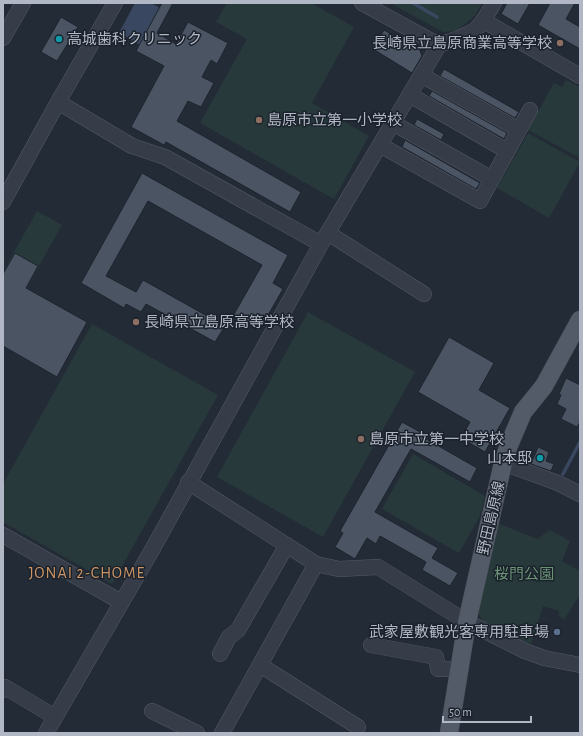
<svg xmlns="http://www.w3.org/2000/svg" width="583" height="736" font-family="'Alegreya Sans','Noto Sans JP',sans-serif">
<rect width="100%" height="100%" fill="#232b37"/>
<path fill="#27393a" d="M227,3h84l43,24 -42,76 57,33 -35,63 -134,-76 47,-84 -31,-17z
M390,3h92l-7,13 -19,15 -13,1z
M566,80l14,7v71l-52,-28 26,-47 8,4z
M528,133l52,29 -31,56 -52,-30z
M37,211l25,14 -32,57 -25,-14z
M308,312l107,60 -92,165 -106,-60z
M92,324l126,71 -106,189 -109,-62v-38z
M413,454l72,42 -5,20 -21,37 -77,-44z
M495,522l42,17 13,-9 20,11 -8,20 18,10v23l-16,26 -5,-4v-5l-16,-5 -12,38 -45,-19 -6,-8 -3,-8z"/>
<path fill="#394860" d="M135,3h16l9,5 -20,37 -21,-12z"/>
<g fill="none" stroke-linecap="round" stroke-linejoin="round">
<path stroke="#394860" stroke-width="3.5" d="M413,3l24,14
M563,474l17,-32"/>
</g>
<path fill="#4b5463" stroke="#1d242e" d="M162,3h11l-16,30 19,11 12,-22 40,21 -11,21 -6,-4 -9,17 12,6 -13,24 -13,-6 -11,20 124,71 -11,20 -124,-70 -2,3 -33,-18 33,-61 -28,-15z
M507,3h23l-12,21 -17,-10z
M550,3h25l-9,16 14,8v22l-42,-24z
M61,17l17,10 -21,34 -16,-9z
M384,30l12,7 23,11 3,8 -10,17 -39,-24z
M444,69l75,43 -4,6 -75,-42z
M432,91l75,42 -3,6 -75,-43z
M417,119l27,15 -3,6 -27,-15z
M405,140l75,43 -4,6 -74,-42z
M142,173l146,82 -15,28 10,6 -24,42 -26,-15 29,-51 -114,-64 -42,75 30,16 7,-12 82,46 -10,16 -69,-38 -5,8 -15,-8 -2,4 -43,-25z
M15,253l23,13 -12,22 61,34 -30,55 -54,-31v-72z
M449,337l45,26 -15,27 31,18 -25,44 -24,-14 9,-16 -52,-30z
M566,378l14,7v37l-3,5 -16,-8 5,-10 -9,-5 4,-9 -2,-1z
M402,422l20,11 -1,3 56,32 -7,14 -59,-33 -36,63 63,36 -6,10 26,15 -8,13 -28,-16 4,-8 -46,-26 -4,8 -9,-6 -12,21 -20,-12 8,-14 -3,-2z
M538,447l11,5 -3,9 8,3 -3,7 -20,-7z"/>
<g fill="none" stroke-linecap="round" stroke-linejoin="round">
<g stroke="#545a65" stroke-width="16">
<path id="minor" d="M362,3l77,42
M484,21l96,55
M3,38l20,-35
M421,75l98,55
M410,95l97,56
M58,102l74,44 33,11 156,87
M393,123l99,56
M380,145l100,56 50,-91
M3,202l55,-100 57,-99
M328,233l96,61
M503,463l55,20 22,11
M188,482l128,82 23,5 39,-2 89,55 58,29 19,7 36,7
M3,535l118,67
M371,645l65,12 2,12h21
M220,654l9,-17 9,-7 49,-85
M260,665l98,62
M3,690l2,-3 50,30
M152,711l45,22
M46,733l106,-183 169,-306 118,-199c9,-3 30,-10 37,-16 8,-7 12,-17 18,-26
M222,733l94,-169"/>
</g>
<g stroke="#3f4651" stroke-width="19">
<path id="major" d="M449,733l18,-111 36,-159 6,-18 14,-33 21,-26 36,-66"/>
</g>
<use href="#minor" stroke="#363d48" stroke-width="15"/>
<use href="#major" stroke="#545b68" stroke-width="18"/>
</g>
<g fill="#0f9aa8" stroke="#1b222c" stroke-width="1.5">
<circle cx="59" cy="39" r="4"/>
<circle cx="540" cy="458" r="4"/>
</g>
<g fill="#8d6e63" stroke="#1b222c" stroke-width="1.5">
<circle cx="560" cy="43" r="4"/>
<circle cx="259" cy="120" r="4"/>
<circle cx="136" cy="322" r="4"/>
<circle cx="361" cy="439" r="4"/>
</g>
<circle fill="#5c6f8a" stroke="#1b222c" stroke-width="1.5" cx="557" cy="632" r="4"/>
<g text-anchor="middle" stroke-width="3" stroke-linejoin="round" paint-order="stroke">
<g font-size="15" fill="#b1b7c4" stroke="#1b222c" text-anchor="start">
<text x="67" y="44">高城歯科クリニック</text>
<text x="552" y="48" text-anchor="end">長崎県立島原商業高等学校</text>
<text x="267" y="125">島原市立第一小学校</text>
<text x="144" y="327">長崎県立島原高等学校</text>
<text x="369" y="444">島原市立第一中学校</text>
<text x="532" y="463" text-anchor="end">山本邸</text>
<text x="549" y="637" text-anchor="end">武家屋敷観光客専用駐車場</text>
</g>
<g font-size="15" fill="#b1b7c4" stroke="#1b222c">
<text transform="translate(491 518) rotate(-77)" y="5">野田島原線</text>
</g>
<g font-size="15" fill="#6a9375" stroke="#1b222c">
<text x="524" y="579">桜門公園</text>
</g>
<g font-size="16" letter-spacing="1" fill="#cb9565" stroke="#1b222c">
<text x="87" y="578">JONAI 2-CHOME</text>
</g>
</g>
<rect width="583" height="736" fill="none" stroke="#b1b7c4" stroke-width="8"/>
<path d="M443 716v6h88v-6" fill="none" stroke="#b1b7c4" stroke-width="2"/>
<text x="449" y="716" font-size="12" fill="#b1b7c4" stroke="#1b222c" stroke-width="3" paint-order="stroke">50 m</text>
</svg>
